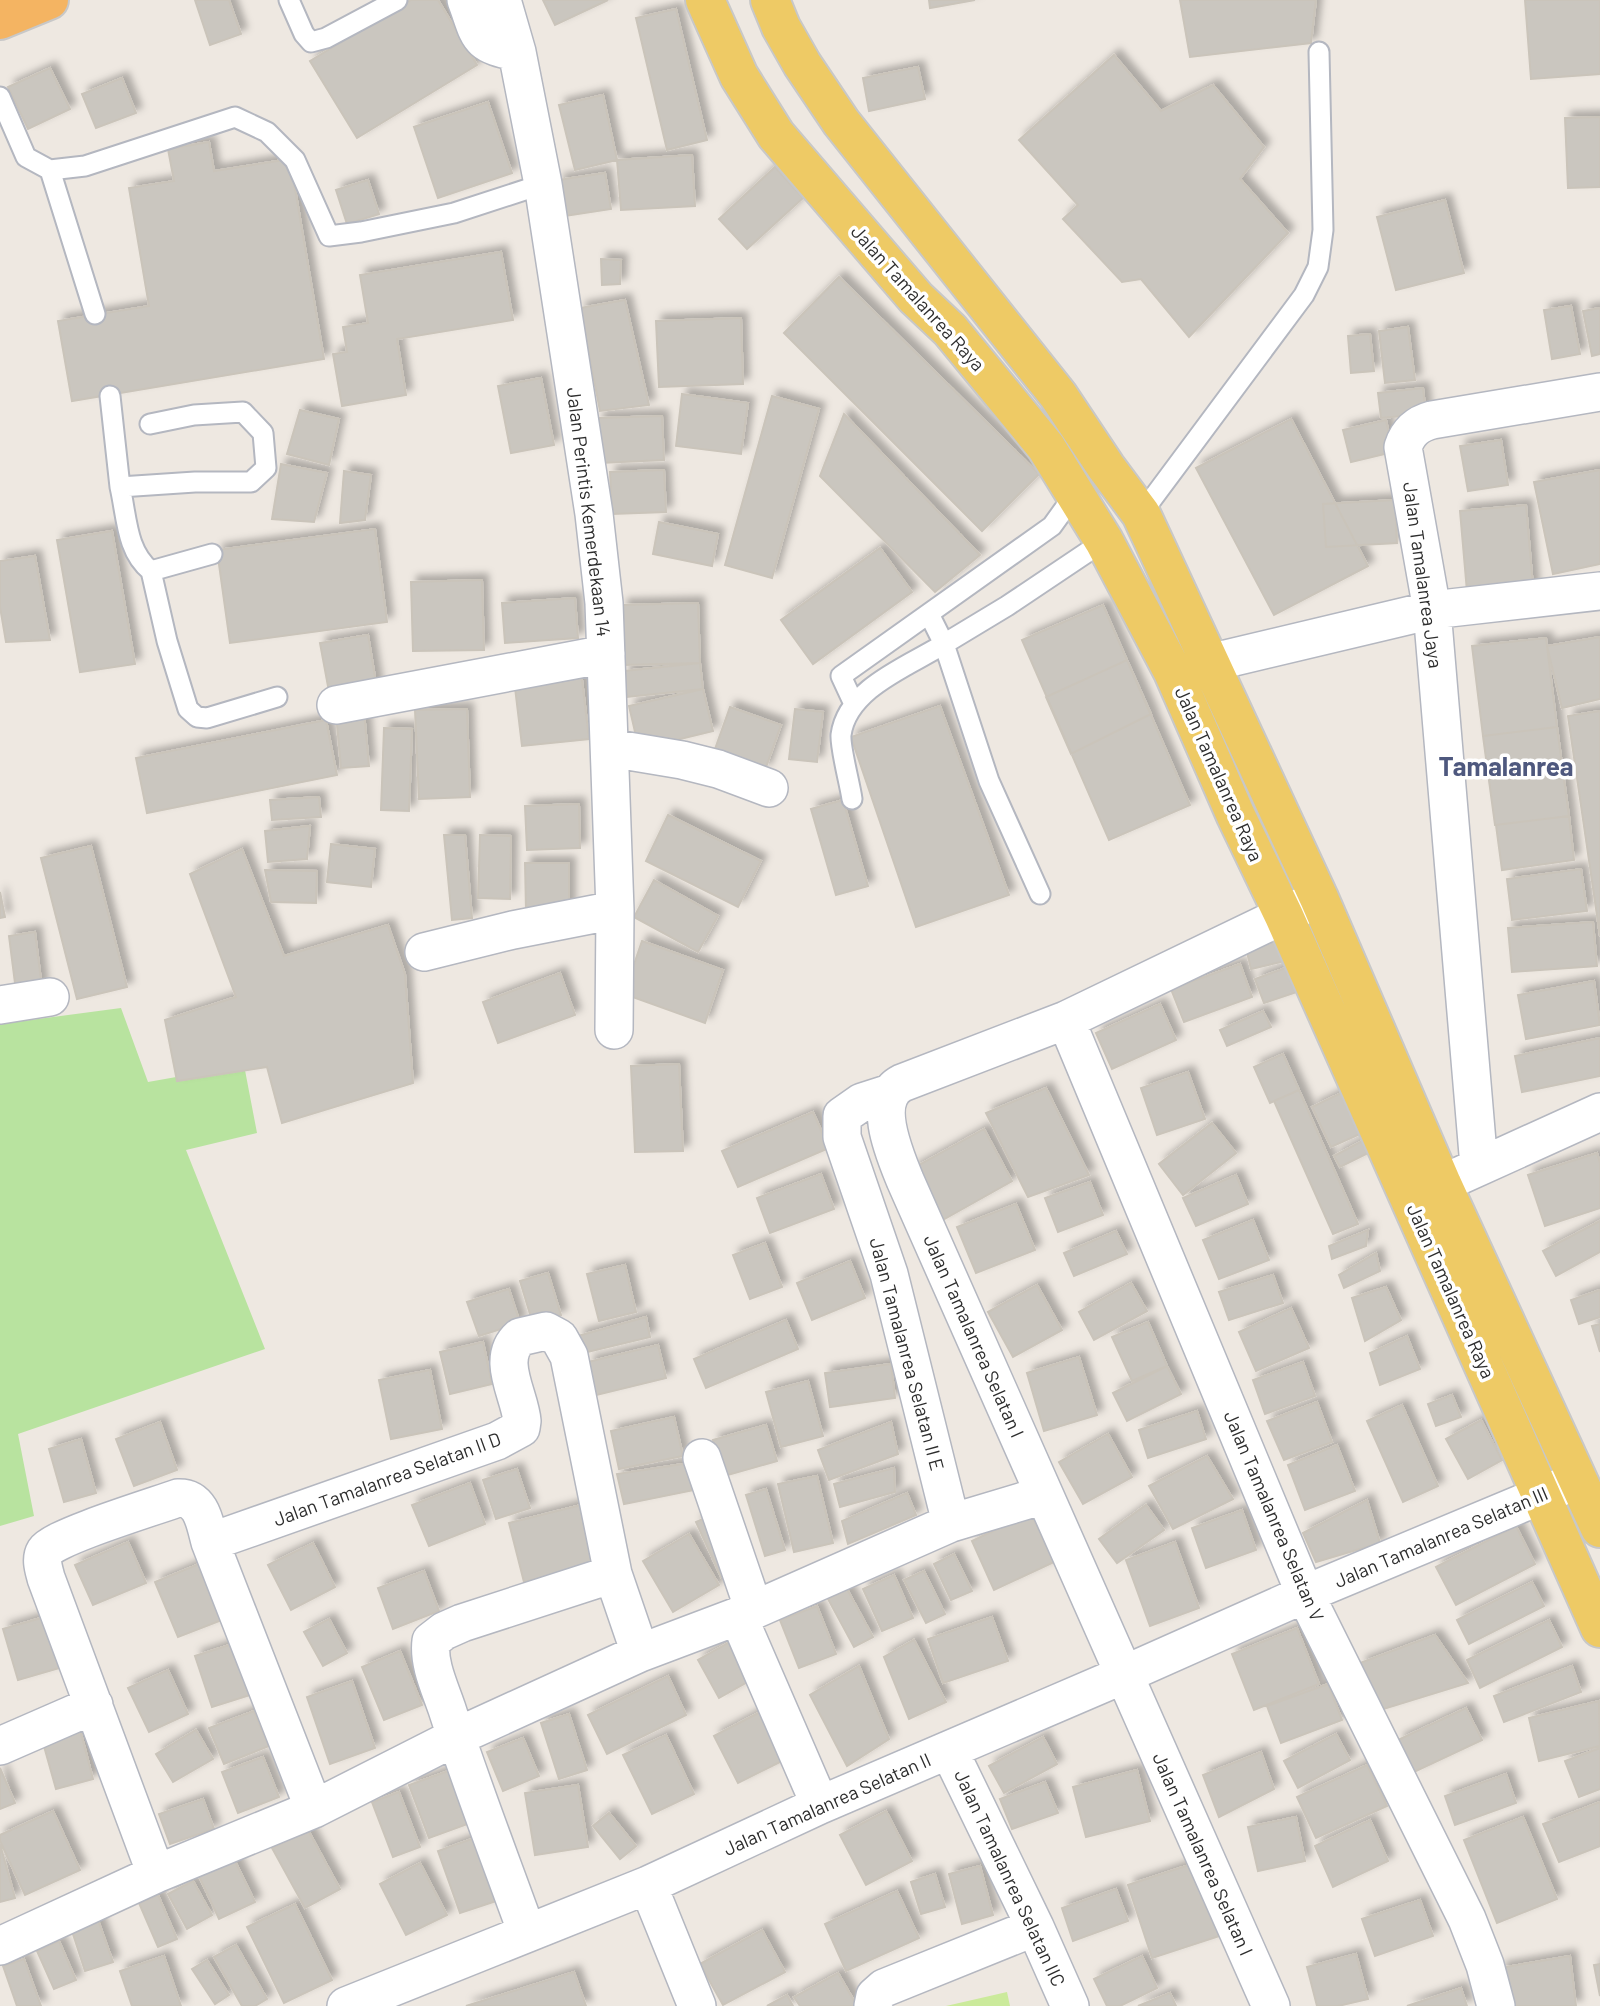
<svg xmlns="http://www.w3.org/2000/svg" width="1600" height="2006" font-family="Barlow,sans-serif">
<defs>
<filter id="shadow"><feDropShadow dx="6" dy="-6" stdDeviation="3.5" flood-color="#0004"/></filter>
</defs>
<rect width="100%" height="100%" fill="#eee8e1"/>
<path fill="#b8e39f" d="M121,1008l27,74 96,-17 13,68 -71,17 79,199 -247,85 16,82 -34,10v-502z"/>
<path fill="#cbea9b" d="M1007,1992l3,14h-64z"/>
<path fill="#cac6bf" stroke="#cac4ba" stroke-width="2" filter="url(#shadow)" d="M195,0h34l12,34 -31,11z
M411,0h27l39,65 -120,73 -47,-77z
M543,0h65l-53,25z
M929,0h46l-45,8z
M1180,0h136l-5,43 -121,14z
M1525,0h75v74l-69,5z
M676,9l31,131 -40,10 -31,-132z
M1114,55l47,56 52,-26 51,62 -24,32 48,54 -99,104 -48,-58 -19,3 -59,-63 15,-14 -59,-65z
M918,67l7,32 -56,12 -6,-33z
M50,68l20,41 -42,20 -20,-42z
M122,78l14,35 -40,15 -14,-34z
M603,95l14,65 -42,10 -16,-65z
M488,102l24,71 -74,25 -24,-71z
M1600,117v70l-32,1 -3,-70z
M209,142l5,29 76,-12 34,200 -252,42 -14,-80 91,-15 -20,-118 45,-7 -6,-32z
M692,155l3,51 -74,4 -4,-50z
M775,167l28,31 -56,51 -28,-30z
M605,173l6,36 -47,7 -6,-36z
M368,180l11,34 -32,10 -11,-34z
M1445,200l19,73 -68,17 -19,-73z
M501,252l12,68 -116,19 9,56 -64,11 -9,-52 14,-2 -4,-25 25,-4 -8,-48z
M601,259l20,1 -1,24 -18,1z
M839,277l200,197 -57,57 -198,-198z
M625,300l24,105 -49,6 -20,-103z
M1571,306l9,48 -28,5 -8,-49z
M1600,308v46l-8,2 -9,-45z
M741,318l2,66 -84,3 -3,-66z
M1408,327l7,53 -30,3 -6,-52z
M1370,334l4,37 -23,2 -3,-37z
M541,378l13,67 -43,8 -13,-67z
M1423,388l3,26 -45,4 -3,-25z
M682,394l66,9 -7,51 -65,-8z
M772,396l47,13 -47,169 -47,-13z
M300,410l39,9 -10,46 -42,-11z
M844,414l136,141 -45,37 -115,-116z
M662,416l2,44 -64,3 -2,-45z
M1291,419l77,147 -94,49 -78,-147z
M1386,420l7,32 -42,10 -8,-32z
M1501,440l7,45 -40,6 -8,-45z
M281,464l46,9 -13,49 -42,-3z
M664,470l2,42 -54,2 -2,-42z
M1600,470v94l-47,10 -19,-92z
M344,471l27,4 -6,45 -25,3z
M1395,500l2,43 -71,4 -3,-43z
M1526,505l8,93 -66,5 -8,-92z
M659,522l59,12 -6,32 -59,-12z
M375,529l12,93 -157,21 -13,-93z
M112,531l23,133 -55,8 -23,-132z
M880,548l32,44 -99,72 -32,-44z
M35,556l15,84 -44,2 -6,-35v-46z
M482,580l2,70 -71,1 -2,-69z
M575,598l3,40 -73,5 -3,-40z
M698,603l2,60 -76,2 -2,-60z
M1103,605l87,200 -81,35 -87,-200z
M368,635l9,54 -47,8 -10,-54z
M1600,637v62l-38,9 -15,-62z
M1546,638l11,89 -74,9 -11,-90z
M1127,660l24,54 -80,40 -25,-57z
M700,663l3,26 -76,8 -3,-26z
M581,671l8,68 -67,7 -8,-67z
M703,689l10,42 -74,18 -10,-43z
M940,706l69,189 -93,32 -65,-190z
M730,707l51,18 -16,45 -51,-18z
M467,709l3,88 -51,2 -4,-89z
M795,709l28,3 -6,50 -28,-3z
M1600,711v225l-32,-220z
M364,712l5,54 -28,2 -5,-54z
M326,720l11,55 -190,38 -11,-55z
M1557,727l12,89 -74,9 -12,-89z
M384,728l28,1 -3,82 -28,-1z
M319,797l2,20 -49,3 -2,-20z
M843,800l25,86 -32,9 -25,-86z
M579,804l1,44 -53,2 -2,-44z
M668,815l93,46 -23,46 -92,-46z
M1569,816l5,44 -72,10 -6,-45z
M310,826l-3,33 -39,3 -3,-31z
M444,835h21l7,83 -20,2z
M480,835l31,1 -1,63 -32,-1z
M331,844l44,5 -4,38 -44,-5z
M91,846l36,141 -50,12 -36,-141z
M242,849l42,107 104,-31 17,49 8,109 -131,40 -15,-56 -90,14 -12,-61 71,-23 -46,-123z
M525,863h44v47h-43z
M1581,869l6,42 -75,9 -5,-41z
M265,870l52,1 -1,32 -45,-1z
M654,880l64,36 -20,36 -64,-35z
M0,892l5,25 -5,1z
M1593,922l4,44 -85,6 -4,-44z
M35,932l7,56 -26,3 -7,-55z
M1280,940l5,21 -34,8 -5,-21z
M642,941l81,29 -18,53 -81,-29z
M1240,964l12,33 -68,25 -13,-33z
M1288,967l9,25 -33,11 -9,-24z
M560,973l15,42 -77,28 -15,-41z
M1594,981l6,44 -74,14 -8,-44z
M1160,1004l16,36 -64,29 -16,-36z
M1263,1011l8,16 -44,19 -7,-16z
M1600,1038v38l-78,16 -7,-36z
M1283,1054l16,36 -29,13 -16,-36z
M679,1064l4,87 -48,1 -4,-86z
M1188,1072l17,47 -48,16 -16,-47z
M1046,1088l43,87 -61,22 -42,-84z
M1299,1090l59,134 -25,10 -59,-133z
M1341,1093l19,41 -29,13 -19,-40z
M813,1112l16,36 -91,39 -16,-36z
M1212,1123l24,30 -53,42 -24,-31z
M984,1129l28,52 -71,40 -29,-52z
M1364,1140l6,12 -30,15 -6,-11z
M1597,1153l3,10v45l-55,18 -17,-51z
M821,1174l13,35 -64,24 -13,-35z
M1236,1175l12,29 -52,22 -13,-28z
M1090,1182l13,33 -45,17 -13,-34z
M1016,1204l19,46 -59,23 -19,-46z
M1253,1220l16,40 -50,19 -16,-39z
M1600,1221v31l-44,24 -13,-25z
M1368,1230l-2,16 -34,13 -3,-13z
M1116,1231l11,23 -53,22 -10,-23z
M765,1243l17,44 -32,12 -17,-44z
M1376,1253l4,18 -36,17 -5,-13z
M850,1261l15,37 -53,22 -15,-37z
M625,1265l11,47 -37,9 -12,-47z
M548,1273l13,42 -28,9 -13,-43z
M1273,1275l10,28 -54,17 -10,-28z
M1131,1283l16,28 -53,29 -15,-28z
M1037,1285l25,45 -49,27 -25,-45z
M1386,1287l15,33 -36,21 -13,-43z
M509,1289l11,34 -41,13 -12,-34z
M1600,1290v27l-21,7 -8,-24z
M1291,1308l18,40 -53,23 -17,-39z
M646,1317l4,20 -67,16 -5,-17z
M786,1320l12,29 -92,39 -12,-29z
M1148,1322l19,44 -35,15 -20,-44z
M1600,1324v28l-8,-26z
M1407,1336l13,33 -40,16 -10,-32z
M483,1342l9,42 -42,10 -10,-42z
M658,1345l8,33 -70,17 -8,-33z
M1079,1357l18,58 -53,16 -17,-58z
M1303,1362l12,34 -50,18 -12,-34z
M891,1364l4,34 -65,9 -5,-34z
M1167,1366l14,28 -54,27 -14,-28z
M430,1370l12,59 -51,10 -12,-59z
M808,1381l15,55 -42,11 -15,-55z
M1452,1395l9,22 -25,9 -8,-22z
M1317,1402l15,40 -48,18 -17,-39z
M1402,1405l36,81 -35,16 -36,-81z
M1197,1411l9,28 -58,19 -9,-28z
M674,1417l9,39 -64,13 -8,-38z
M1481,1420l21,40 -34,19 -22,-40z
M160,1422l17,48 -43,16 -18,-47z
M891,1422l7,32 -69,26 -11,-30z
M766,1425l11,36 -53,15 -11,-36z
M1108,1434l24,43 -49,27 -24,-42z
M81,1439l15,54 -32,9 -15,-53z
M1337,1445l18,46 -50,19 -17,-45z
M1207,1456l26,43 -60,30 -24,-43z
M690,1463l4,27 -70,14 -7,-30z
M894,1468l1,24 -55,15 -6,-23z
M517,1469l13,39 -34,11 -13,-39z
M817,1476l16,67 -39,9 -16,-68z
M470,1483l15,41 -56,22 -17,-41z
M766,1489l19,61 -20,6 -19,-61z
M907,1493l9,22 -68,29 -6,-23z
M1367,1500l13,43 -64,19 -13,-29z
M581,1505l15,58 -72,19 -15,-59z
M1146,1505l18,25 -47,33 -18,-24z
M1242,1510l14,40 -50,18 -14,-40z
M1031,1513l23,49 -60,28 -22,-49z
M712,1515l25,55 -16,7 -25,-55z
M1516,1526l19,38 -79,41 -20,-38z
M689,1534l30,51 -46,27 -30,-51z
M128,1542l18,41 -53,22 -18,-40z
M1175,1542l24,66 -49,18 -24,-66z
M313,1543l22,44 -44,23 -23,-45z
M954,1554l18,37 -21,9 -17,-36z
M199,1564l23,56 -44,17 -23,-55z
M424,1571l15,40 -46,18 -15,-41z
M924,1571l21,43 -19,9 -22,-43z
M894,1575l19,43 -31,13 -19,-42z
M1532,1582l12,24 -75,38 -12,-24z
M847,1589l26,48 -19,10 -26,-48z
M817,1606l19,48 -37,14 -19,-48z
M51,1615l15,51 -48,14 -15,-51z
M992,1617l16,44 -65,22 -15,-44z
M329,1619l18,34 -24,13 -19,-34z
M1549,1620l13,27 -82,41 -13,-28z
M1297,1628l22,56 -65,26 -22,-56z
M1435,1635l33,48 -88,27 -20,-47z
M737,1638l21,38 -39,22 -21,-38z
M914,1640l32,62 -37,17 -25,-62z
M239,1642l17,51 -44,14 -17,-51z
M400,1651l22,54 -38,15 -22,-53z
M859,1666l30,73 -42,27 -37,-71z
M1572,1666l9,26 -77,30 -10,-26z
M168,1670l20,44 -39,18 -21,-44z
M668,1676l18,39 -79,39 -19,-39z
M352,1681l23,67 -45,16 -23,-67z
M1328,1684l14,36 -61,23 -14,-37z
M1599,1701l1,45 -61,15 -10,-43z
M770,1707l24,48 -56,28 -24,-47z
M1466,1708l16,32 -68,32 -16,-32z
M254,1711l15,35 -45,18 -15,-36z
M569,1714l18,56 -28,9 -18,-56z
M78,1722l15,57 -37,10 -16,-57z
M196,1730l17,29 -40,23 -17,-28z
M1336,1734l14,26 -52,28 -14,-27z
M666,1735l28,59 -42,20 -29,-59z
M1043,1737l14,27 -53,29 -15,-27z
M523,1738l16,38 -36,15 -16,-39z
M1600,1748v41l-21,8 -14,-36z
M1261,1752l13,37 -55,28 -16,-42z
M263,1757l16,40 -41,16 -16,-41z
M1367,1765l20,41 -71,32 -19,-41z
M0,1768l15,35 -15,6z
M454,1769l19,53 -44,16 -20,-53z
M1137,1770l13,51 -64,16 -13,-50z
M1506,1774l10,29 -61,22 -10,-29z
M1045,1782l13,31 -46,16 -12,-30z
M578,1785l10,62 -53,8 -10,-62z
M399,1792l21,55 -27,10 -21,-55z
M203,1799l11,30 -44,15 -11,-30z
M1600,1802v44l-41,16 -16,-38z
M53,1811l27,59 -55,25 -25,-54v-6z
M886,1811l26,50 -46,24 -26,-50z
M609,1813l27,33 -16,13 -27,-33z
M1296,1817l9,44 -47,10 -10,-44z
M1523,1817l34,82 -60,24 -33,-83z
M1370,1820l18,41 -55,26 -18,-41z
M308,1830l32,59 -35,19 -33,-60z
M480,1836l22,63 -42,14 -22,-62z
M0,1844l15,54 -15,4z
M234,1859l21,43 -36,17 -20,-43z
M420,1863l27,52 -41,20 -26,-51z
M1195,1863l24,73 -67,22 -24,-73z
M980,1866l13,49 -31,9 -13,-50z
M935,1874l10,33 -24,7 -10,-32z
M193,1881l19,34 -25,14 -19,-35z
M1116,1889l12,32 -55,20 -11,-33z
M897,1891l22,47 -73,33 -21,-47z
M158,1895l19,44 -19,8 -19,-44z
M1420,1900l13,36 -58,20 -13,-37z
M295,1904l37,76 -48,23 -37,-76z
M98,1920l15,42 -28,9 -14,-43z
M762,1930l23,42 -62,33 -23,-41z
M59,1941l17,39 -22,9 -17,-38z
M236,1945l31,54 -12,7h-13l-28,-49z
M1356,1954l12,45 -30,7h-21l-10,-39z
M164,1956l17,50h-49l-12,-35z
M1142,1956l15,32 -37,18h-13l-13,-27z
M1570,1956l6,50h-69l-7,-38z
M24,1959l17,47h-24l-14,-40z
M207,1960l22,35 -14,9 -23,-35z
M1600,1964v32l-6,-31z
M574,1972l12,34h-120z
M838,1973l19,33h-57l-6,-9z
M1461,1988l6,18h-60z
M1170,1993l6,13h-38z
M787,1995l6,11h-26z"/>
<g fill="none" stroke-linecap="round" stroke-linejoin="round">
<g stroke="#b4b7c0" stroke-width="23">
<path id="service" d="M289,0l15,34 7,8 15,-4 71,-38
M0,97l26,60 24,13 35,-4 150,-49 32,15 28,28 34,76 32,-4 93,-19 89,-29
M50,170l45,144
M110,396l10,91 75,-5h56l15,-14 -3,-35 -20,-21 -49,3 -44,9
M120,487c7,30 6,64 31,84l61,-17
M1141,514l163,-219 14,-28 5,-37 -4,-178
M151,571l16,70 21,68 9,8 10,1 70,-21
M854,704l-13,-28 211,-150 23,-32
M852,799c-2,-15 -12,-51 -11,-64 6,-47 68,-69 103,-91l-15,-30
M1040,894l-51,-113 -45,-137 63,-38 97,-65"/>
</g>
<g stroke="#b4b7c0" stroke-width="40">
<path id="minor" d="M466,0c14,37 9,44 51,52
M502,0l15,52 26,132 51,330 10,89 11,307 -1,120
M1209,663l223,-53 168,-19
M336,705l270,-51
M610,748l72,12 36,9 51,19
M424,952l89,-22 102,-20
M0,1005l50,-8
M1066,1020l239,574 162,325 18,46 11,41
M890,1093l-28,9 -20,14v21l47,137 62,249
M1479,1166l-47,-556 -29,-163c5,-15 14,-23 29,-27l168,-28
M1459,1176l141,-64
M702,1458l52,152
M210,1542l287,-101 24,-13 1,-7c-2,-26 -27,-62 -2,-84l26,-6 13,7 10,18 44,218 27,79
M738,1616l82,189
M0,1746l94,-41
M949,1750l86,177 35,79
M156,1874l-110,-296c-2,-8 -6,-19 -1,-27 9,-14 111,-45 133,-53 24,-1 27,26 32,44l104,267
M648,1885l49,121
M527,1933c-27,-75 -56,-149 -80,-224 -7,-21 -19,-45 -16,-68l13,-10 18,-8 151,-49
M0,1946l156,-72 158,-65 142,-72 184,-84 114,-43 197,-87 93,-28
M346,2006l302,-121 172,-80 303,-130 182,-81 273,-114
M873,2006l2,-10 9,-8 151,-61
M1271,2006l-366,-826c-10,-25 -35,-81 -3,-97l164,-63 245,-118"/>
</g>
<g stroke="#c8c8c8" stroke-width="42">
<path id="primary" d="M705,0l34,76 37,59 140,163 34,32 96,117 58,94 69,131 63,144 48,100 316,712
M770,0l11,27 21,37 39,58 217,273 48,72 35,47 178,384 123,286 158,344"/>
</g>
<g stroke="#c8c8c8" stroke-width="42">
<path id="trunk" d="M0,20l49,-20"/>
</g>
<use href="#service" stroke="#fff" stroke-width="19"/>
<use href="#minor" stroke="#fff" stroke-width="37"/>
<use href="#primary" stroke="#eeca65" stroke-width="38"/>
<use href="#trunk" stroke="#f4b462" stroke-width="38"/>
</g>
<g text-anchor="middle" stroke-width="7" stroke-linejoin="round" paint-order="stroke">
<g font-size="19" fill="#2d2d2d" stroke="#fff">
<text transform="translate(918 298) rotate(48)" y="7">Jalan Tamalanrea Raya</text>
<text transform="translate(589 512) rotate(83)" y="7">Jalan Perintis Kemerdekaan 14</text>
<text transform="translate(1423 575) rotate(82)" y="7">Jalan Tamalanrea Jaya</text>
<text transform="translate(1219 774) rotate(66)" y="7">Jalan Tamalanrea Raya</text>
<text transform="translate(1451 1291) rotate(66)" y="7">Jalan Tamalanrea Raya</text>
<text transform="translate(974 1336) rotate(66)" y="7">Jalan Tamalanrea Selatan I</text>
<text transform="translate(907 1354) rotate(75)" y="7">Jalan Tamalanrea Selatan II E</text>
<text transform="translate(387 1479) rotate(-20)" y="7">Jalan Tamalanrea Selatan II D</text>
<text transform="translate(1274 1516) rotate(67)" y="7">Jalan Tamalanrea Selatan V</text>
<text transform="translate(1441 1537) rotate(-23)" y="7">Jalan Tamalanrea Selatan III</text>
<text transform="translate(827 1804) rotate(-24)" y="7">Jalan Tamalanrea Selatan II</text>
<text transform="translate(1203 1854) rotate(66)" y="7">Jalan Tamalanrea Selatan I</text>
<text transform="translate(1010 1878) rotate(65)" y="7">Jalan Tamalanrea Selatan IIC</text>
</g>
<g font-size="26" font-weight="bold" fill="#4e587e" stroke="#fff">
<text x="1506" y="776">Tamalanrea</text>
</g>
</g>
</svg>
